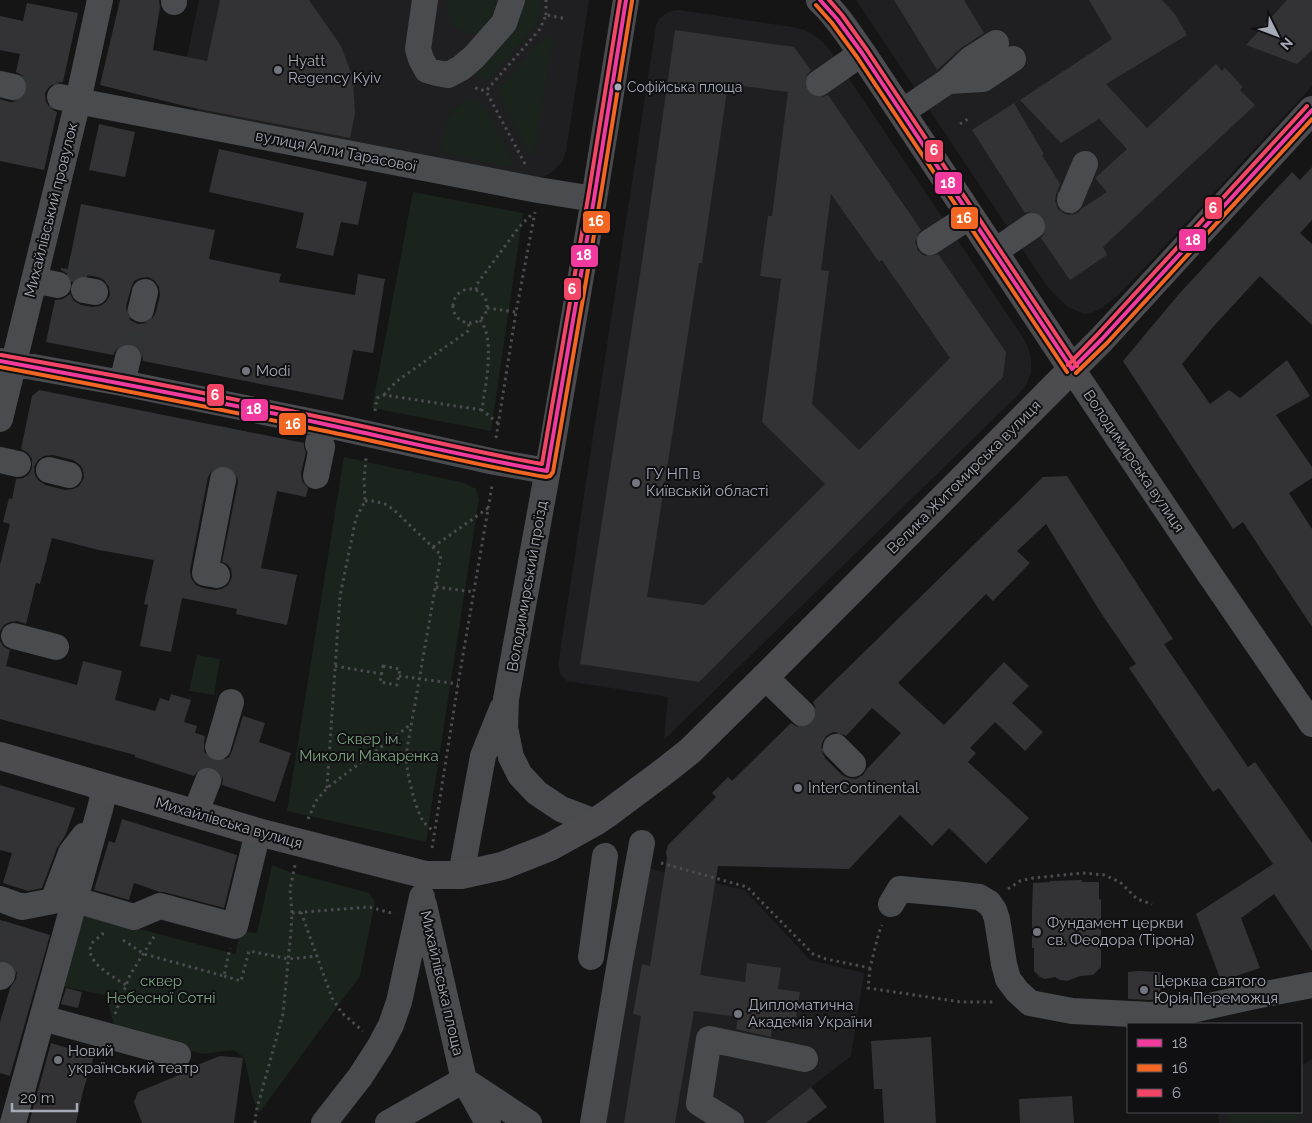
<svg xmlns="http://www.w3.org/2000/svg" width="1312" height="1123" font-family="Raleway,sans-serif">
<rect width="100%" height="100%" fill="#151515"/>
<path fill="#1f1f21" d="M199,0h390l-23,152 -4,10 -11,11 -11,5 -344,-63 11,-53 -20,-5z
M856,0h456v86l-158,172 -37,38 -14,11 -11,6 -8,1 -16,-7 -13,-12 -10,-12z
M679,10l114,17 11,3 10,5 10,8 7,9 193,287 5,11 2,10v13l-4,10 -8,11 -355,346 4,-43 -101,-16 -7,-7 -2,-9 98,-639 3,-7 5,-4 6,-4z
M643,867l102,23 65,70 54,13 -13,83 -86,67h-166z
M1312,1059v64h-93l-1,-11h83v-46z"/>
<path fill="#1b231d" d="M447,0h50c-2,10 -13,33 -25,34 -17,1 -28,-20 -25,-34z
M523,0h20l-2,16 -5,9 -46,54h-10l-5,-3 46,-55z
M546,37h4l3,3 -19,113 -3,2 -3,-1 -28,-58 -1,-5 2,-4 39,-46z
M467,99l12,3 6,6 28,52 -1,5 -3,2 -69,-15 7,-34 16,-17z
M413,192l110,21 -32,218 -119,-23z
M344,457l120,26 12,6 3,10 -53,343 -139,-31z
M197,655l23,4 -6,36 -25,-4z
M272,865l15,6 82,22 6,9 -15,74 -101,137 -7,-18 -7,-36 -11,-9 -31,4 -87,-22 -10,-37 -48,-9 20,-73 157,41 6,-23 16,2z
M1227,1112h70l1,10 -70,1z"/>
<path fill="#333335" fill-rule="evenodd" d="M120,0h39l1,7 -7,43 54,11 13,-61h89l32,46 12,32 2,36 -5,24 -161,-31 -89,-22z
M894,0h70l20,33 -23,15 -24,22z
M1089,0h73l13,14 12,21 -81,49 41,44 69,-64 6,7 3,-3 18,19 -3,3 15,15 -152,142 4,8 -37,25 -29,-42 5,-6 1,-7 -2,-7 -7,-6 -7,-1 -6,2 -53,-83 42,-27 30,51 -2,1 18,29 -4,10 -1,7 3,8 7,5 7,1 7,-3 2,-3 26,-17 -12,-14 32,-29 -28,-30 -38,24 -41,-43 92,-61z
M1287,0h25v50l-15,14 -51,-19z
M27,3l51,10 -15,69 -8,1 -6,4 -4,6 1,9 4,6 7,4 -13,58 -44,-9v-62l10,3 8,-1 6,-4 4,-7 -1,-7 -3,-7 -8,-4 4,-18 -20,-4v-34l23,5z
M675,30l119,17 17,23 -5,6 -2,8 3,8 6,5 7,1 8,-3 93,135 -4,5 -2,7 3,9 5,4 7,2 8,-3 68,98 -3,25 -304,305 -119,-18 63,-409zM728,84l60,8 -16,124h-4l-8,60 21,3 -19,143 63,62 -121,121 -57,-8 52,-334h3zM831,194l48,68 3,-2 68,98 -91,92 -47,-46 17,-133 -8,-1z
M99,124l36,8 -10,45 -36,-7z
M219,149l148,33 -9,43 -17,-3 -8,34 -37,-8 8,-35 -95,-21z
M1312,167v53l-12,13 12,11v81l-52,-49 -47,51 -31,37 28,40 19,-14 11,8 47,-38 23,36 -34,19 36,52v11l-23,15 23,36v98l-69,-105 -10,7 -110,-168 56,-67 113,-122 8,8z
M81,204l134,26 -6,29 72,15 -2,8 76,13 3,-21 27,5 -12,74 -20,-3 -10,50 -200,-39 -1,-8 -3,-5 -8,-5 -8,1 -5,3 -5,8 -67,-13 9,-42 8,-1 7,-5 4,7 7,4 11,2 8,-1 6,-4 4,-7 -1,-8 -5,-7 -6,-3 -12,-2 -7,1 -7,5 -4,-7 -7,-4v-2l7,1zM140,278l8,-1 7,4 4,6 1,8 -4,17 -4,7 -6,4 -8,1 -8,-4 -3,-6 -1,-8 5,-18 3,-7z
M39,390l265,53v5l2,4 -5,21 1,8 6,7 -2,9 -29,-6 -16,77 36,7 -10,50 -51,-11 1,-5 -55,-11 -11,54 -31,-6 8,-41 -4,-1 10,-44 -55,-10 -47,-12 -12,46 -4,-1 -10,41 -9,-3 -7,1 -6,3 -4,6v-66l10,-41 -7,-2 6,-24 3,1 4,-20 7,-1 6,-4 3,-6v-9l-4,-6 -7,-4 11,-53zM53,455l20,5 7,5 3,5 1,8 -5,8 -6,3 -8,1 -20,-5 -7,-5 -3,-5 -1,-8 4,-7 6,-4zM226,465l7,4 4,6 1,7 -16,80 5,2 4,5 1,8 -4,8 -6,4 -7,1 -12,-2 -7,-3 -5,-7 -1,-8 18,-93 4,-7 6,-4z
M1067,476l106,163 -9,5 84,123 7,-5 57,81v108l-38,-57 -33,24 19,50 -39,13 -25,-67 77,-50 -54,-76 -6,4 -84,-124 7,-4 -35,-51 -55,-89 -29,27 13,12 -37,38 -7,-7 -88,89 46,42 60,-63 25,24 -17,17 31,29 -18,19 -30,-29 -25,26 6,5 -8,9 61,56 -43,46 -37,-36 -17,18 -32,-31 -51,54 -131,-3 -18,109 45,7 2,-19 34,5 -3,21 22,3 -6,36 -22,-3 -1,12 -35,-8 2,-12 -44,-6 -19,112h-51l17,-107 -8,-2 9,-50 8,2 17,-108 -1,-6 2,-7 48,-48 -4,-4 16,-16 4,4 59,-58 8,5h7l6,-4 5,-8 -1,-8 -3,-6 230,-225zM872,708l29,25 -35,37 -3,5 -7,4 -7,-1 -7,-3 -17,-17 -4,-8 1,-7 4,-7 7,-4 7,1 6,3z
M0,641l4,6 6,3 -4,16 71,19 6,-24 39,10 -7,29 40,11 5,-13 9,3 2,-7 20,6 -7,22 13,4 -2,7 10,3 -1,7v8l3,6 6,4h9l7,-4 3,-6 11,-35 22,7 -6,19 32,11 -16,49 -53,-17 1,-7 -3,-6 -7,-5 -7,-1 -7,3 -5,7 -59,-19v-2l-135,-36z
M0,785l75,23 -9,26 -9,14 -15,40 -14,3 -25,-8 9,-30 -12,-3z
M122,819l115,36 -13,53 -60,-16h-4l-26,-9 -5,17 -35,-10 15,-49 6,2z
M1082,880v2h17v17l2,1v67l-8,8 -13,1 -13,5 -7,-1 -5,-3 -10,2 -5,-2 -6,-6v-23h-2v-38l1,-27 17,-1v-1z
M0,920l50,15 -40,141 -10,-3v-51l10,-34 6,-9 1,-7 -5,-8 -6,-3 -6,-1z
M1139,971l22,1 -1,27 -10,1 -22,-1v-27z
M66,988l16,4 -4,16 -17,-4z
M931,1037l5,86h-52l-2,-34h-8l-3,-48z
M51,1043l43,13 -11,35 -7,32h-47z
M220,1056l23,2 -9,65h-92l-8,-21 4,-10 53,-22 -1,-2z
M811,1087l16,20 -21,16h-41z
M1072,1096l2,27h-54l-1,-24z"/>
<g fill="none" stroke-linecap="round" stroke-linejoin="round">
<path stroke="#323335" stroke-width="26" stroke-dasharray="26 13" stroke-linecap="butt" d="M13,87l47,10
M799,97l20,-14
M1032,226l38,-26
M68,268l20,4
M889,270l41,-28
M128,358l13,-49
M223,480l10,-51
M802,713l34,34
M208,781l10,-34
M2,975l15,-50"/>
<path stroke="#4b4c50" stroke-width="3" stroke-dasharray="2.5 4" stroke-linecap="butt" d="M546,15v-15
M475,88l11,3
M960,124l11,-7
M525,164l-39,-73 54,-62 6,-14 21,4
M453 306a17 17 0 1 1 34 0a17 17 0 1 1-34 0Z
M476,290l1,-6 42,-57 13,-13
M487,308l29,4
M480,320c16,19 5,66 2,90l17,14
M384,395l4,-5 9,-9 71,-50 1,-8
M375,411l2,-13 7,-3 98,15
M496,438l20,-126 19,-100
M365,501h9l11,3 9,6 47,45 -35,200c0,16 9,53 17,66 3,4 8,8 11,11
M433,547l55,-39
M436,587l38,5
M335,666l47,8
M383,666l17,3 -3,16 -17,-3z
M399,676l59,8
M327,788l13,-192 16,-78 9,-17 -1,-21 2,-22
M308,819l8,-18 11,-13 83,-63
M432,848l26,-164 34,-198
M661,863l86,24 66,67 13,5 44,9 9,-36 3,-7
M1008,889l12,-8 13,-3 50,-5 21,2 16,7 17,17 15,5
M301,912l31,86 10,15 21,18
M292,913l77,-6 26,7
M104,934h-2c-2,3 -6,5 -9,8 -13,18 21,35 33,43
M123,940l21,14 80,22 6,-28
M870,968l-2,20 93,14h35
M224,976l17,5 8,-30 40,8 28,-3
M115,1014l15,-39 25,-40
M255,1123l1,-11 27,-98 8,-83 1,-18 -2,-24 5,-24"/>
<path stroke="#494b4e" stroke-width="26" d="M425,0l-7,49 3,10 6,11 10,3 11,2 13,-7 13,-11 30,-34 8,-23
M174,2v-2
M948,81l35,-2 30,-20
M819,83l43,-30
M0,84l13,3
M60,97l33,7 445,86 56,9
M902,112l46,-31 23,-22 25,-16
M1070,200l15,-36
M930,242l40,-26
M994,252l38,-26
M34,280l24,5
M84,290l11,2
M141,309l4,-17
M0,361l122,22 201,41 172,38 52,9
M1072,369l136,203 104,152
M122,383l6,-25
M0,419l78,-318 22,-101
M0,460l18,4
M49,470l20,5
M316,476l6,-29 -4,-3 5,-20
M217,575l-12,-2 18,-93
M14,636l42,11
M765,677l37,36
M218,747l13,-45
M836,747l17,17
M195,814l13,-33
M595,822l-34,-13 -24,-16 -17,-18 -9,-18 -6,-29 1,-29 46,-252 42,-248 32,-199
M461,875l22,-119 19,-47
M0,899l22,8 31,-6 18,-48 13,-17
M86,903l48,14 26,-11 75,20 23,-94
M891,904l9,-15 54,5 25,3 10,6 5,7 3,9 7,45 4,15 9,12 13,12 42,8 79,4 41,-5 58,-13 62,-12
M424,905l40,175 24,43
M591,957l14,-101
M0,977l2,-2
M42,1018l136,37
M13,1123l87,-314 5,-21
M324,1123l36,-46 20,-31 11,-21 8,-23 23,-105
M388,1123l76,-43 65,43
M593,1123l27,-161 22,-119
M731,1123l-32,-20 10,-64 96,20"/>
<path stroke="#4c4c50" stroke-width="28" d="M820,0c17,15 29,35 42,53l210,316
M0,756l258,76 168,43h35l41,-9 48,-19 45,-25 12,-8 59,-44 24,-19 75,-74 337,-338 210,-229"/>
<g stroke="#100f11" stroke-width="8">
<path id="bus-1" d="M820,0l17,19 25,34 210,316
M0,361c108,20 216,40 324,63 74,16 148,34 223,47l47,-272 32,-199
M1072,369l30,-30 210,-229"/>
</g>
<g stroke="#100f11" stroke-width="8">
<path id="bus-2" d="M816,5l16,18 25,34 210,315
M0,367c107,20 213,41 320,63 75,15 150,34 226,47l4,-1 3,-4 47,-272 32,-199
M1076,373l31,-30 205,-224"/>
</g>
<g stroke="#100f11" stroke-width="8">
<path id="bus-3" d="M829,0l13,15 25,35 210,316
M1,355c108,19 216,40 323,63 73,15 145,33 218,46l46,-266 32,-198
M1068,365l29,-30 210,-229"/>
</g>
<use href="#bus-1" stroke="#f13a9d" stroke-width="4"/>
<use href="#bus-2" stroke="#f26522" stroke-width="4"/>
<use href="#bus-3" stroke="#f34667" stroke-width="4"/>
</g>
<g fill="#73767e" stroke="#100f11" stroke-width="2">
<circle cx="278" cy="70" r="5"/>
<circle cx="246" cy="371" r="5"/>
<circle cx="636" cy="483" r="5"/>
<circle cx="798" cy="788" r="5"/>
<circle cx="1037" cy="932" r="5"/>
<circle cx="1144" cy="990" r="5"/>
<circle cx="738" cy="1014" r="5"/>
<circle cx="58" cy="1060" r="5"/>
</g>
<circle fill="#a6aab7" stroke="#100f11" stroke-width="2" cx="618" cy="87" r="4.5"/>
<g text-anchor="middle" stroke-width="4" stroke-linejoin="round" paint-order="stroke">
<g font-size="14" fill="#a6aab7" stroke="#100f11" text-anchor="start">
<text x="627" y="92">Софійська площа</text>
</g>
<g font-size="15" fill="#a6aab7" stroke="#100f11" text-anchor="start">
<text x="288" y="66">Hyatt<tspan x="288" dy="17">Regency Kyiv</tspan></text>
<text x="256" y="376">Modi</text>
<text x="646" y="479">ГУ НП в<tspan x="646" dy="17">Київській області</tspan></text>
<text x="808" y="793">InterContinental</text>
<text x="1047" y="928">Фундамент церкви<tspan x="1047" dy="17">св. Феодора (Тірона)</tspan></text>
<text x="1154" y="986">Церква святого<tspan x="1154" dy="17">Юрія Переможця</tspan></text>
<text x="748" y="1010">Дипломатична<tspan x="748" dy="17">Академія України</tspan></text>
<text x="68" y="1056">Новий<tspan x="68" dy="17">український театр</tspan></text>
</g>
<g font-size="15" fill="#a6aab7" stroke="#100f11">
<text transform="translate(336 151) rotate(11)" y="5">вулиця Алли Тарасової</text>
<text transform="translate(51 210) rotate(-76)" y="5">Михайлівський провулок</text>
<text transform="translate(1134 461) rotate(56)" y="5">Володимирська вулиця</text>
<text transform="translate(964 477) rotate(-45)" y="5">Велика Житомирська вулиця</text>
<text transform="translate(527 586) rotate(-80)" y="5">Володимирський проїзд</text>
<text transform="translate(229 823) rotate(16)" y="5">Михайлівська вулиця</text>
<text transform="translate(442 983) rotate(77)" y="5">Михайлівська площа</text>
</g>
<g font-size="15" fill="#7ca381" stroke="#100f11">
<text x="369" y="744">Сквер ім.<tspan x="369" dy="17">Миколи Макаренка</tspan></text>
<text x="161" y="986">сквер<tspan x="161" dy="17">Небесної Сотні</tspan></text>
</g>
</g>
<g stroke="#100f11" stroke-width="2">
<rect x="924" y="139" width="20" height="24" rx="5" fill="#f34667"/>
<rect x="934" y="171" width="29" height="24" rx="5" fill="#f13a9d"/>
<rect x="1204" y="196" width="19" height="24" rx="5" fill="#f34667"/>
<rect x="950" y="206" width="29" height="24" rx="5" fill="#f26522"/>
<rect x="582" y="210" width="29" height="24" rx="5" fill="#f26522"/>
<rect x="1178" y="228" width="29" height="24" rx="5" fill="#f13a9d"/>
<rect x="570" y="244" width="29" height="24" rx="5" fill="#f13a9d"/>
<rect x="563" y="277" width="19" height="24" rx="5" fill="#f34667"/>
<rect x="206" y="383" width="19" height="24" rx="5" fill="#f34667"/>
<rect x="240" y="398" width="29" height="24" rx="5" fill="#f13a9d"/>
<rect x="278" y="412" width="29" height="24" rx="5" fill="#f26522"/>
</g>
<g font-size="14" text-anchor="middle" font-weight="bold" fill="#fff">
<text x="934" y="155">6</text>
<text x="948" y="188">18</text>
<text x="1213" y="213">6</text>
<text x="964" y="223">16</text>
<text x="596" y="226">16</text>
<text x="1193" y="245">18</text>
<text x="584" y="260">18</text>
<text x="572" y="294">6</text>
<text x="215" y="400">6</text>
<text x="254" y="414">18</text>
<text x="293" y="429">16</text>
</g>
<rect x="1127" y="1023" width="175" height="90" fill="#100f11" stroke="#4c4d53"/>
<rect x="1137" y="1039" width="25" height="8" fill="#f13a9d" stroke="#4c4d53"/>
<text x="1172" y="1048" font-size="15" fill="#a6aab7">18</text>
<rect x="1137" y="1064" width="25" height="8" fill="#f26522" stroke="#4c4d53"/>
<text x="1172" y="1073" font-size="15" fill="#a6aab7">16</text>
<rect x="1137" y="1089" width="25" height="8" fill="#f34667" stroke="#4c4d53"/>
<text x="1172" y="1098" font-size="15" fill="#a6aab7">6</text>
<g transform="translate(1277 35) rotate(132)" stroke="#100f11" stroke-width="4" paint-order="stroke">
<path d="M0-4L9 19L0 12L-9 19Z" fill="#a6aab7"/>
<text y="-8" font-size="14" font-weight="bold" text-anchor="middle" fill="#a6aab7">N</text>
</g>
<path d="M12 1103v8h65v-8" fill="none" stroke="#a6aab7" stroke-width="2.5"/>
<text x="20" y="1103" font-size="15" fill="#a6aab7" stroke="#100f11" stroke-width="4" paint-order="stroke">20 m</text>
</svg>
